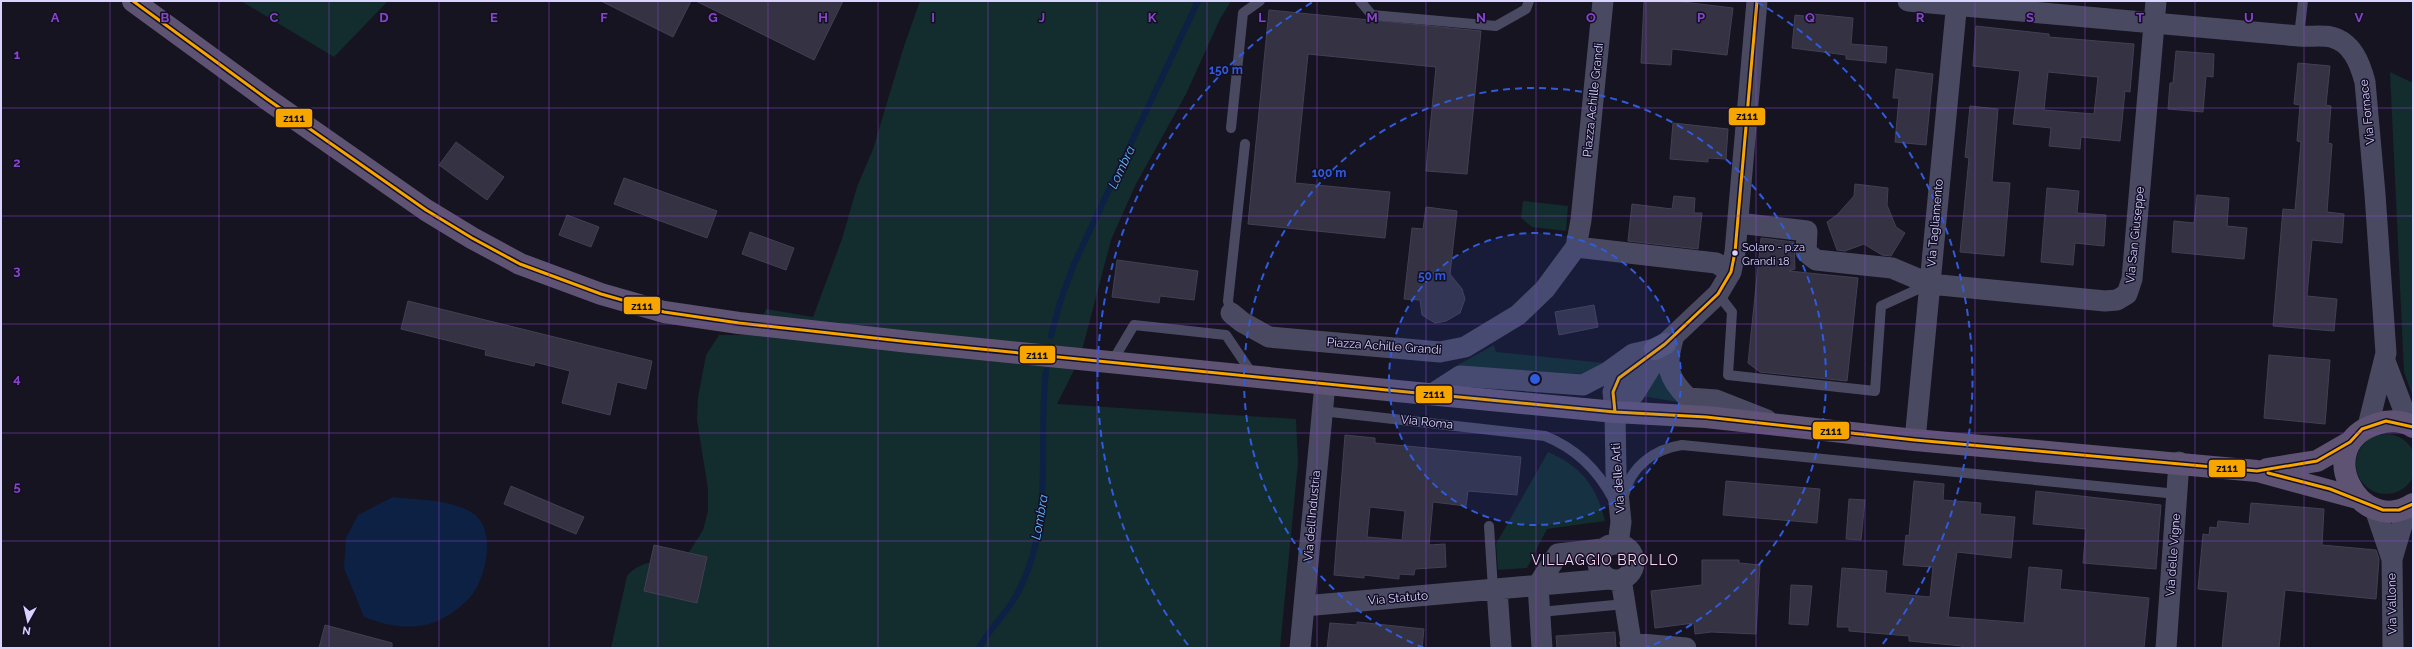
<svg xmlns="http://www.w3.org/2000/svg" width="2414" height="649" font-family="Raleway,sans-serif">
<rect width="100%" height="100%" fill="#161421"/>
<path fill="#132c2d" d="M241,1h147l-54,56z
M920,1h311l-11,18 -34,75 -50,90 -25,56 -31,118 -23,46 239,15 2,44 -18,185h-669l16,-72c14,-17 38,-15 59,-19l17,-27 5,-19v-22l-11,-69 1,-23 8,-42 13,-20h36l11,-26 47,8 29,-78 15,-52 16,-38 31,-103z
M2390,72l23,11v314l-9,-25z
M1523,201l45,5 -2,25 -34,-4 -11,-9z
M1494,345l2,7 108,11 -21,11 -129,-7z
M1659,367l19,35 -36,-6z
M2356 464a30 30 0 1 1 60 0a30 30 0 1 1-60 0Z
M1548,452c33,14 49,35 57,69l-58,8 -20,39 -29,2 -2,-26z"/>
<path fill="#0d2144" d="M393,497c24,3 56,2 78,15 26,15 16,63 1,83 -10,12 -28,25 -43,29 -23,6 -44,1 -65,-7l-20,-49 2,-30 12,-23z"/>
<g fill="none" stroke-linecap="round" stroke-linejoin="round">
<path stroke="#0d2144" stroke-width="6" d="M1051,336l9,-34 14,-38 124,-263
M979,648c10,-19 27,-34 37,-52 40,-73 21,-148 30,-225"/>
</g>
<path fill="#343243" stroke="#433f54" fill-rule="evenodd" d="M601,1h90l-18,36z
M696,1h147l-29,59z
M1644,1h31l58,7 -6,47 -55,-6 -1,16 -30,-2z
M1269,10l212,21 -14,143 -41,-3 10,-104 -128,-13 -13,129 95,9 -5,46 -137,-14z
M1813,14l40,4 -2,26 36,3 -1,16 -40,-4v-4l-54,-7 3,-33 18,2z
M1976,26l73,8v3l85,7 -4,48 -5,-1 -5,50 -39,-4 -1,12 -31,-3 2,-18 -38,-4 7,-53 -47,-5zM2048,72l50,5 -4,37 -50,-4z
M2176,51l38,3 -1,23 -7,-1 -3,36 -35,-3 2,-26h3z
M2298,63l32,3 -4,39 5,1 -3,37 4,1 -5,68 17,2 -2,29 -30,-3 -5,56 30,3 -3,32 -61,-5 10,-117 12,1 6,-68 -4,-1 3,-36 -6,-1z
M1896,69l37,5 -7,71 -31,-3 4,-44h-6z
M1970,106l28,3 -6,73 18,1 -6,73 -44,-4 9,-94 -4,-1z
M1673,123l55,6 -2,30 -18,-1v4l-38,-3z
M456,142l48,35 -17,23 -48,-35z
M624,178l93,33 -10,27 -93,-34z
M1855,184l33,4 -1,17 9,22 9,6 -14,23 -9,-1 -18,-11 -19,7 -8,-1 -10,-28 10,-7 17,-19z
M2047,188l32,3 -2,22 29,2 -2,31 -29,-3 -2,22 -32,-3z
M2197,195l32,3 -2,28 20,2 -3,31 -72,-7 2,-31 20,2z
M1674,196l21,2 -1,15h8l-4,36 -70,-8 4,-37 40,5z
M1426,207l31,4 -7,63 12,15 3,10 -5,14 -14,8 -11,2 -13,-8 -2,-15 -16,-1 8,-71 11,1z
M567,215l32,12 -8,20 -32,-12z
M750,232l44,16 -8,22 -44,-16z
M1761,238l33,4 1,27 -6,2 69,7 -11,103 -87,-9 -12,-9z
M1117,260l81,11 -4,29 -34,-4 -1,7 -47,-6z
M408,301l244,60 -6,28 -29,-7 -7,33 -48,-12 8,-32 -35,-9 -1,4 -49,-11 1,-5 -85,-21z
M1594,305l4,22 -39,8 -4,-23z
M2269,355l61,5 -5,64 -61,-6z
M1345,435l30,3v5l146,14 -4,38 -49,-4 -2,15 -33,-4 -4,43 16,-1 1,23 -31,2 -1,6 -15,-1v5l-35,-4v3l-30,-3zM1370,507l35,4 -3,29 -35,-3z
M1726,481l94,8 -3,34 -94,-8z
M1914,481l30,3 -1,16 38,3 -1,11 35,3 -4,41 -54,-6 -9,65 76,6 5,-56 33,3 -2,19 89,9 -5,50h-182v-2l-53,-5v-5l-60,-5v-4h-12l5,-59 45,3 -2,22 45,4 3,-30 -30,-2 3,-30 3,1z
M511,486l73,31 -8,17 -72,-30z
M2036,491l125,14 -5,64 -73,-6 3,-34 -53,-5z
M1849,499l16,1 -4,40 -15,-1z
M2251,503l73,6 -2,36 54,5 3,9 -3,40 -91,-9 -6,58h-57l6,-56 -30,-3 5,-55 6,1 1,-8 7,1 1,-7 31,3z
M654,545l53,12 -10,46 -53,-12z
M1702,560h37v3l21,2 -4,69 -45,-2 -16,2 -1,-11 -39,5 -4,-37 51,-6z
M1791,585l21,1 -4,39 -19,-1z
M1357,622l67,7 -2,19h-95l3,-25 27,2z
M325,625l67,18v5h-73z
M1615,632l1,16h-59l-1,-12z"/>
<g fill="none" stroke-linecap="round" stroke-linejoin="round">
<path stroke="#4a4962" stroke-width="10" d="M1360,1l12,14 124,11 30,-17 3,-8
M2299,36l4,-35
M1231,128l12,-115 17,-12
M1718,294l14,18 -4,63 147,16 6,-85 46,-21
M1231,313l-3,-12 17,-157
M1112,362l22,-37 92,10 27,40
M1322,411l223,25c30,12 53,34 68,63
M1624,496c6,-29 30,-47 58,-51l495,49
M1489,526l4,63
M1540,612l85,-8"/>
<path stroke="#4a4962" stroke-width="21" d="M1908,1l391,35c10,1 22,-1 32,1 21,5 29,26 34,45l10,112 11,159 -18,73
M1738,223l69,8 -1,21 10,8 76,8 38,16 175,17 12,-1 10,-6 5,-15 24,-278
M1576,247l140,16 15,9
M1231,313l11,9 27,15 171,15 25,-5 53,-32 27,-26 31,-42 5,-27 22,-219
M1673,339c-8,28 -5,39 15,59l28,2 51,20
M2385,361l24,63
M1432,394l28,-18 123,9 25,-13 25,-18 22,-5
M1615,412l19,-18 31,-50 53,-50 13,-22 4,-20 22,-251
M1915,440l42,-439
M2375,509l17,50 1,89
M1598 562a18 18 0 1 1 36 0a18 18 0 1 1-36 0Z
M1618,544l3,-22 -5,-49 -1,-61 -2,-20 6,-14 16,-14
M2392,559l15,-51
M1621,579l11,69
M1538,585l20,-31 44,-5
M1538,585l4,63
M1497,589l4,59
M1304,606l305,-27
M1630,643l56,5
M1300,648l25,-264
M2166,648l13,-186"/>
<path stroke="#575674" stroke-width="22" d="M1655,349l10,-5"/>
<path stroke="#5e5373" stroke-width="22" d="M133,1l134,98 159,111 46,28 48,26 81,30 63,18 75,11 171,19 487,49 218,21 91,5 209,23 342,31 100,27
M2413,427c-10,-7 -25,-7 -36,-3 -67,20 -18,115 36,80
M2267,469l50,-8 33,-19"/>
<g stroke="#130f26" stroke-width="6">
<path id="bus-1" d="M133,1l134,98 159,111 46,28 48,26 81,30 63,18 75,11 171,19 487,49 218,21 91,5 209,23 342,31 60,-10 33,-19 12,-13 24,-8 27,6
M1615,412l-2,-20 6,-14 46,-34 53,-50 13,-22 4,-20 22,-251
M2268,473l62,16 53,21h16l14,-6"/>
</g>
<use href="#bus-1" stroke="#f7a600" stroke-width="3"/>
</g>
<path fill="none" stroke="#8945c9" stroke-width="1" stroke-opacity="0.55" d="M110,1v647M219,1v647M329,1v647M439,1v647M549,1v647M658,1v647M768,1v647M878,1v647M988,1v647M1097,1v647M1207,1v647M1317,1v647M1426,1v647M1536,1v647M1646,1v647M1756,1v647M1865,1v647M1975,1v647M2085,1v647M2195,1v647M2304,1v647M1,108h2412M1,216h2412M1,324h2412M1,433h2412M1,541h2412"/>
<circle cx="1535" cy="379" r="146" fill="#305bdc" fill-opacity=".12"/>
<g fill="none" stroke="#305bdc" stroke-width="2" stroke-dasharray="7 5">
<circle cx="1535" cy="379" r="146"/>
<path d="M1424 648A291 291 0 1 1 1646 648"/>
<path d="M1188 645A437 437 0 0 1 1313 2M1757 2A437 437 0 0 1 1882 645"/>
</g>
<circle fill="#d9d4ff" stroke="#130f26" stroke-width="1.5" cx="1735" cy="253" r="3.5"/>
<g text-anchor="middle" stroke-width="3" stroke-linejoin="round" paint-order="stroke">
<g font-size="11" fill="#d9d4ff" stroke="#130f26" text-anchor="start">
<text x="1742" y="251">Solaro - p.za<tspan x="1742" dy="14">Grandi 18</tspan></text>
</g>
<g font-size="12" fill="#d9d4ff" stroke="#130f26">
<text transform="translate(1593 100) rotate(-84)" y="4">Piazza Achille Grandi</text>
<text transform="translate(2367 112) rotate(-96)" y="4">Via Fornace</text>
<text transform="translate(1935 223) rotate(-85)" y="4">Via Tagliamento</text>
<text transform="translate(2135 235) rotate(-84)" y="4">Via San Giuseppe</text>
<text transform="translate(1384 346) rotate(4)" y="4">Piazza Achille Grandi</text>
<text transform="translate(1427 422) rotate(6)" y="4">Via Roma</text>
<text transform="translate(1618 478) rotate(-94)" y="4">Via delle Arti</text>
<text transform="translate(1312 516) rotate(-85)" y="4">Via dell'Industria</text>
<text transform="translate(2173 555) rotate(-86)" y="4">Via delle Vigne</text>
<text transform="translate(1398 598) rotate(-5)" y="4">Via Statuto</text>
<text transform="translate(2392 604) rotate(-91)" y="4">Via Vallone</text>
</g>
<g font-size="13" font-style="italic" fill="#62b6ff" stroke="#130f26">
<text transform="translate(1121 167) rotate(-65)" y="5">Lombra</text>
<text transform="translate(1039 517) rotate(-80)" y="5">Lombra</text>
</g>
<g font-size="14" letter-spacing="1" fill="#ffd6f0" stroke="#130f26">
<text x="1605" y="565">VILLAGGIO BROLLO</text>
</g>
</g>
<g font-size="13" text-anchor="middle" font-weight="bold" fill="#8945c9" stroke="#130f26" stroke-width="3" stroke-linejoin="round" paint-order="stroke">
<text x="55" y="22">A</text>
<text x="165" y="22">B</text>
<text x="274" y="22">C</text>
<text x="384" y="22">D</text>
<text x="494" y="22">E</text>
<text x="604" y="22">F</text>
<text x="713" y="22">G</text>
<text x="823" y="22">H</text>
<text x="933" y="22">I</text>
<text x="1042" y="22">J</text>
<text x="1152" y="22">K</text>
<text x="1262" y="22">L</text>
<text x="1372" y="22">M</text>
<text x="1481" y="22">N</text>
<text x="1591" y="22">O</text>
<text x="1701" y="22">P</text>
<text x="1810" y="22">Q</text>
<text x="1920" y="22">R</text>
<text x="2030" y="22">S</text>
<text x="2140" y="22">T</text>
<text x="2249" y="22">U</text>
<text x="2359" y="22">V</text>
<text x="17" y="59">1</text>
<text x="17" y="167">2</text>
<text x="17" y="275">3</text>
<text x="17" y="383">4</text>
<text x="17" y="491">5</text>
</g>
<circle cx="1535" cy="379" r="6" fill="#305bdc" stroke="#130f26" stroke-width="2"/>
<g font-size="12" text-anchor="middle" font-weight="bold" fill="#305bdc" stroke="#130f26" stroke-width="3" stroke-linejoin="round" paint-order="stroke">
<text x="1226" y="74">150 m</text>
<text x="1329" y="177">100 m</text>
<text x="1432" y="280">50 m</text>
</g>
<g stroke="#130f26" stroke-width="1.5">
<rect x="1728" y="107" width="38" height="19" rx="4" fill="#f7a600"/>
<rect x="275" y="108" width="38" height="20" rx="4" fill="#f7a600"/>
<rect x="623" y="296" width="38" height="19" rx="4" fill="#f7a600"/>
<rect x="1019" y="345" width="37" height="19" rx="4" fill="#f7a600"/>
<rect x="1415" y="385" width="38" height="19" rx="4" fill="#f7a600"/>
<rect x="1812" y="421" width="38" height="19" rx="4" fill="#f7a600"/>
<rect x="2208" y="459" width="38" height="19" rx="4" fill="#f7a600"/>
</g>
<g font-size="11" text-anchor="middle" font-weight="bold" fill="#111">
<text x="1747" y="120">z111</text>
<text x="294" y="122">z111</text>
<text x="642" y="310">z111</text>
<text x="1037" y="359">z111</text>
<text x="1434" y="398">z111</text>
<text x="1831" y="435">z111</text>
<text x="2227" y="472">z111</text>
</g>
<rect width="2414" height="649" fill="none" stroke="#d9d4ff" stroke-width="4"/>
<g transform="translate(28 621) rotate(188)" stroke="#130f26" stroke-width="3" paint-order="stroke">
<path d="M0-3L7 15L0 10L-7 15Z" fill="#d9d4ff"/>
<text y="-6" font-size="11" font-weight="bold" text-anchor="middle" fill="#d9d4ff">N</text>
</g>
</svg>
